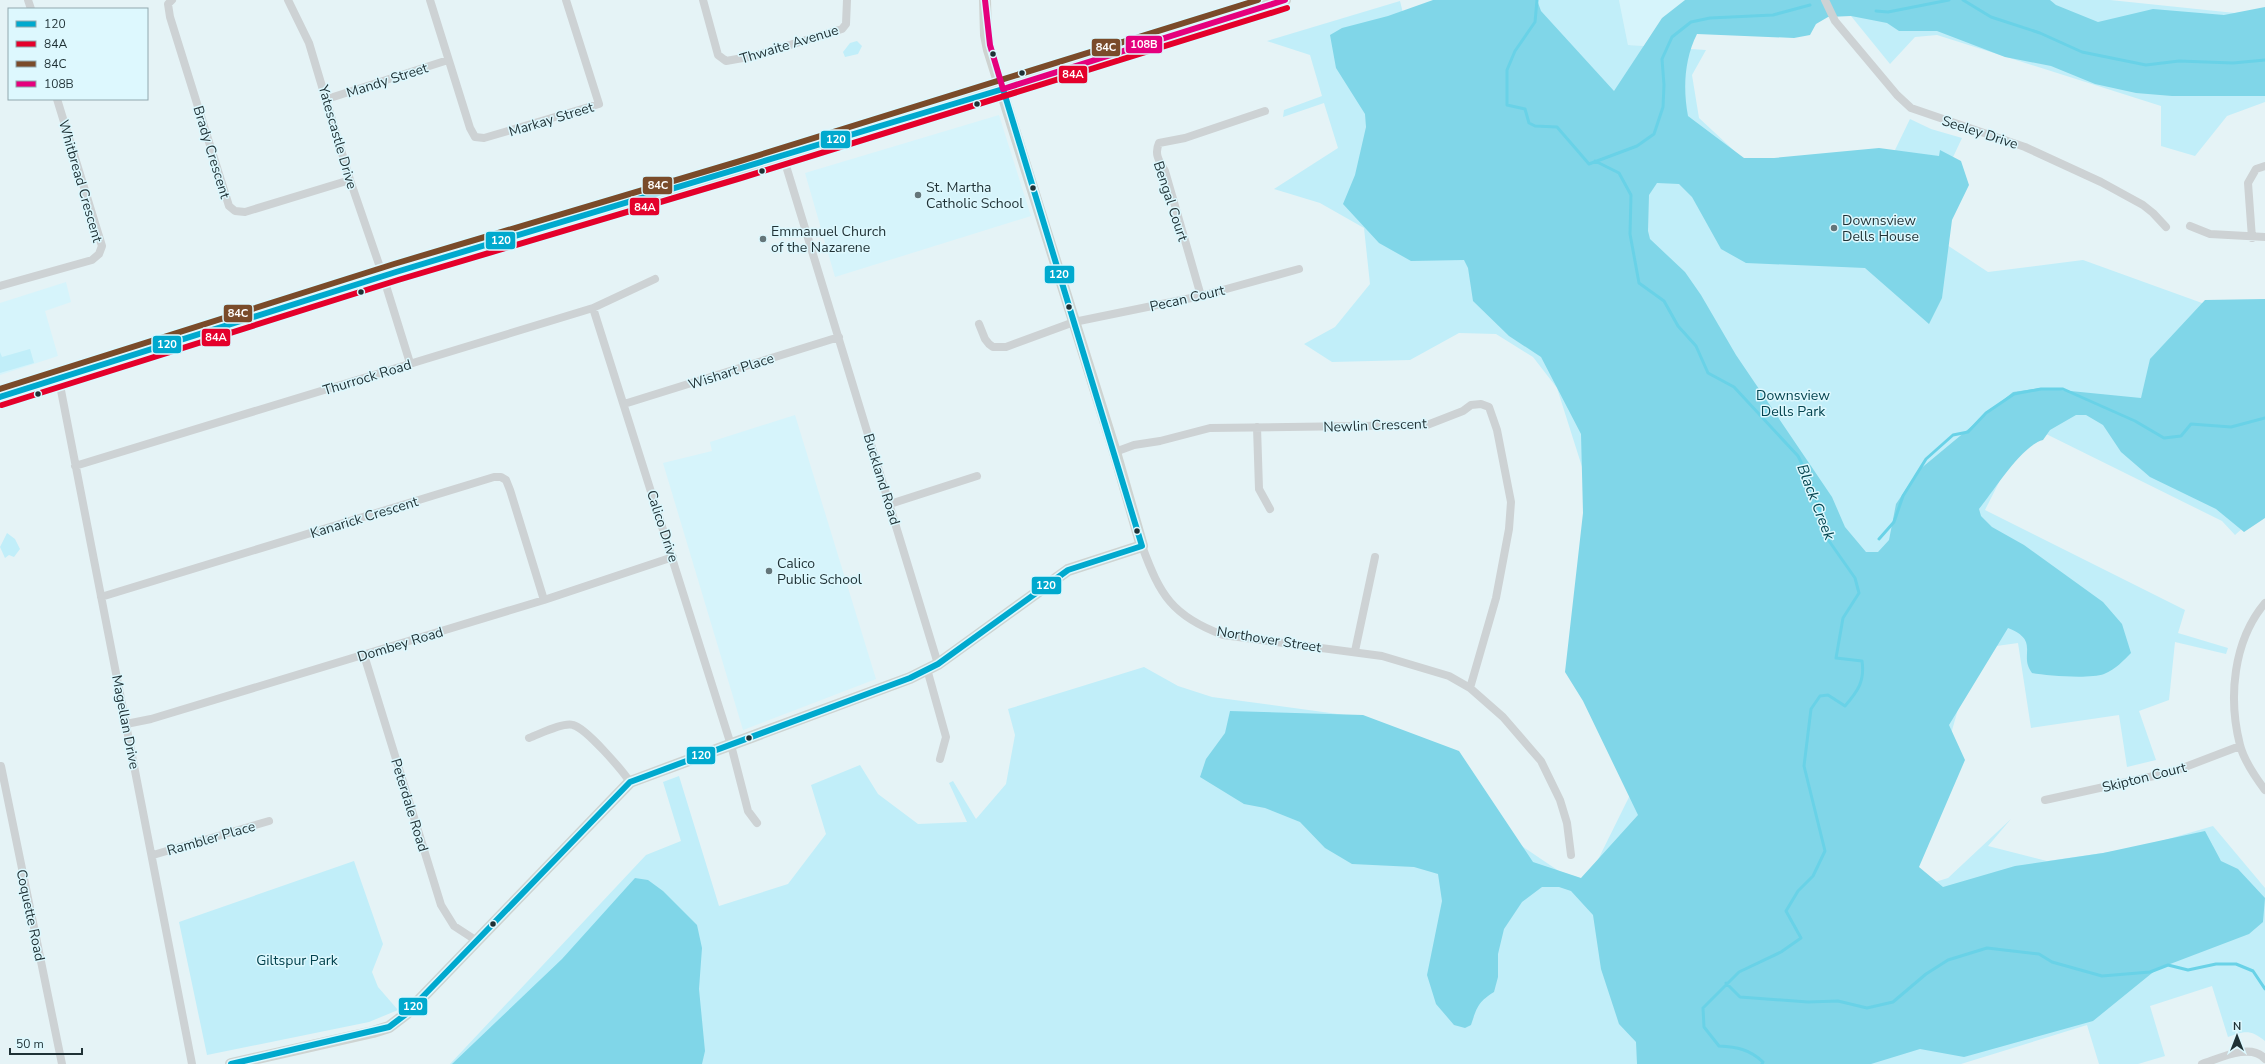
<svg xmlns="http://www.w3.org/2000/svg" width="2265" height="1064" font-family="'Nunito Sans',sans-serif">
<rect width="100%" height="100%" fill="#e5f3f6"/>
<path fill="#d6f4fb" d="M1619,0h66l-23,18 -19,28 -15,-1z
M999,115l32,101 -196,61 -30,-104z
M66,282l5,20 -26,9 13,45 -58,19v-72z
M795,415l81,264 -133,51 -80,-267 49,-12 -2,-9z"/>
<path fill="#c1eef9" d="M1447,0h172l9,45 78,5 -14,25 7,43 43,40 137,25 31,-64 21,10 31,9 -38,81 20,24 44,29 95,-12 119,43 52,215 -19,17 -13,-14 -194,-96 -43,85 200,100 -7,23 50,15 -2,6 -51,-12 -6,58 -30,11 17,49 -29,7 -8,-52 -88,13 -13,-85 -43,6 -61,216 18,18 16,-5 63,-59 -23,27 59,15 90,-13 76,-22 52,62v153c-15,-12 -20,-10 -37,-4l-16,-51 -62,20 15,50 -27,8h-39l-12,-39 -126,39h-1511l196,-209 35,-14 -18,-59 16,-6 40,130 69,-22 38,-50 -15,-49 49,-20 18,29 40,30 49,-2 -18,-39 4,-2 23,38 30,-35 9,-49 -7,-26 136,-42 34,19 34,11 133,18 143,108 96,65 47,-95 -41,-301 -33,-104 -24,-31 -37,-23 -37,-1 -49,27 -78,2 -28,-18 31,-17 35,-43 -6,-56 -44,-25 -46,-14 64,-41 -14,-45 -41,14 1,-7 38,-14 -12,-41 -43,-14 133,-40 3,12z
M1838,0h272l125,13 30,-2v91l-38,14 -32,40 -34,-10v-40l-224,-71 -22,2 -25,27z
M857,41l5,5 -4,8 -13,3 -2,-5 7,-9z
M30,349l4,14 -34,10v-21l2,5z
M7,533l8,6 5,10 -6,8 -5,-2 -4,3 -5,-11z
M354,861l29,83 -11,28 6,15 20,23 -29,12 -162,33 -28,-133z"/>
<path fill="#80d6e8" d="M1433,0h104l4,11 73,80 48,-73 23,-18h365l6,5 42,17 55,-13 71,6 41,-8v89h-93l-36,-3 -41,-9 -44,-18 -46,-9 -68,-26h-38l-12,-8 -36,-7 -23,1 -12,7 -6,11 -16,3 -97,-4c-13,26 -14,55 -9,82l56,42h30l105,-10 60,8 1,-6 21,11 8,24 -17,35 -10,78 -13,26 -64,-56 -119,-5 -25,-14 -29,-52 -13,-13 -22,-1 -8,12 -1,36 2,8 35,33 16,23 35,60 96,142 13,30 21,25h12l11,-12 7,-36 23,-34 94,-78 27,-4 101,10 9,-39 55,-59 60,-1v219l-21,14 -28,-23 -66,-32 -29,-25 -18,-27 -17,-10h-10l-26,15 -7,10c-21,5 -50,52 -64,69l2,7 11,11 32,18 79,57 19,22 9,29c-8,8 -15,16 -27,21 -14,5 -56,2 -72,-1 -14,-18 9,-32 -24,-45l-59,97 16,35 -46,107 24,20 72,-21 88,-13 102,-22 16,30 17,8 27,29 -2,24 -14,12 -92,35 -64,52 -129,36 -44,-8 -49,15h-234l-1,-22 -17,-18 -18,-55 -8,-54 -22,-24 -12,-4h-17l-20,15 -18,27 -6,25v23l-4,15c-16,10 -17,15 -23,33l-6,3 -11,-3 -18,-21 -9,-29 15,-74 -4,-27 -24,-7 -62,-3 -27,-16 -25,-26 -35,-14 -21,-4 -44,-27 6,-18 19,-26 5,-22 133,4 96,36 74,111 48,16 57,-63 -55,-114 -18,-29 18,-159 -2,-79 -40,-77 -32,-21 -36,-35 -5,-33 -4,-8 -53,1 -32,-18 -36,-39 12,-29 11,-48 -1,-13 -29,-46 -6,-33 12,-7 46,-12z
M635,878l13,2 15,11 34,34 5,23 -3,41 6,62 -3,13h-250l110,-105z"/>
<g fill="none" stroke-linecap="round" stroke-linejoin="round">
<path stroke="#69d2e7" stroke-width="3" d="M1537,0l-2,22 -20,29 -8,19v35l18,4 4,14 6,3 22,1 32,37 48,-18 17,-12 9,-27 1,-22 -2,-26 10,-22 19,-15 19,-4 63,-3 37,-10
M1963,0l28,17 49,16 42,19 64,13 33,-4 54,2 32,-3
M1876,11l12,1 61,-12
M1595,161l24,12 12,22 -1,39 9,49 25,18 14,25 18,20 12,27 26,14 64,69 13,26 18,59 26,37 4,15 -16,25 -7,40 26,3c3,20 -4,30 -17,45l-17,-11 -8,1 -9,13 -7,57 21,85 -12,25 -15,15 -12,20 15,27 -20,14 -42,20 -36,36 1,19 15,19c18,1 30,3 44,16l-1,2
M1879,539l15,-17 9,-26 23,-37 27,-24 15,-3 18,-19 28,-19 27,-5h22l72,32 29,17 17,-2 10,-12 40,3 34,-9
M1726,983l14,14 68,5 30,-1 29,7 26,-6 33,-28 22,-14 39,-12 52,6 13,8 50,14 48,-4 18,-7 20,5 28,-6h20l17,7 12,18"/>
<path stroke="#cdd2d4" stroke-width="8" d="M28,0l3,9
M172,0l-4,4 2,13 59,189 6,5 10,1 105,-32
M288,0l21,43 41,137 33,96 27,87
M430,0l40,128 5,9 9,1 115,-34 -33,-104
M703,0l15,55 8,6 28,-5 88,-27 4,-5 1,-24
M1825,0l10,21 62,74 14,13 114,39 76,35 42,23 10,8 13,14
M327,99l121,-39
M783,156l155,508
M2190,226l20,8 55,3
M2252,238l-4,-55 8,-14 9,-3
M0,286l92,-26 7,-6 3,-8 -45,-147
M1201,296l-36,-125c-6,-10 -11,-17 -6,-28l26,-5 80,-27
M593,308l138,437 17,66 9,12
M979,324l6,15 4,5 4,3h13l68,-25 127,-26 98,-27
M59,380l133,684
M624,404l215,-67
M1257,427l2,62 11,20
M1115,452l19,-7 26,-4 50,-13 217,-3 36,-14 8,-6 10,-1 8,3 8,23 14,72 -2,27 -13,69 -26,90
M75,466l518,-158 62,-29
M890,504l87,-28
M1142,546c18,49 30,70 81,89l159,21 67,20 21,12 33,29 38,44 19,39 7,23 4,32
M101,597l393,-120h7l5,3 4,10 34,110
M2265,603c-32,38 -37,95 -25,142 4,16 16,33 25,45
M1355,651l20,-94
M364,655l77,250 13,21 23,15
M927,669l19,68 -6,22
M126,724l25,-5 393,-119 129,-43
M529,738c11,-4 34,-16 44,-13 13,3 49,45 57,57
M1,766l61,298
M2045,800l127,-28 68,-26
M153,855l116,-34
M2202,1064c16,-5 49,-22 63,-5"/>
<path stroke="#ced3d1" stroke-width="12" d="M0,397l396,-125 343,-102 546,-170
M231,1064l142,-32 16,-5 17,-13 224,-232 280,-104 28,-14 130,-94 74,-24 -27,-94 -126,-402 -3,-15 -1,-35"/>
<g stroke="#ddf8fe" stroke-width="9">
<path id="bus-1" d="M0,397l396,-125 607,-183
M231,1064l158,-37 17,-13 224,-232 280,-104 28,-14 130,-94 74,-24 -139,-457"/>
</g>
<g stroke="#ddf8fe" stroke-width="9">
<path id="bus-2" d="M2,405l396,-125 343,-102 546,-170"/>
</g>
<g stroke="#ddf8fe" stroke-width="9">
<path id="bus-3" d="M0,389l394,-125 343,-102 521,-162"/>
</g>
<g stroke="#ddf8fe" stroke-width="9">
<path id="bus-4" d="M985,0l5,45 13,44
M1003,89l282,-89"/>
</g>
<use href="#bus-1" stroke="#00a9ce" stroke-width="6"/>
<use href="#bus-2" stroke="#e4002b" stroke-width="6"/>
<use href="#bus-3" stroke="#7a4b2a" stroke-width="6"/>
<use href="#bus-4" stroke="#e5007d" stroke-width="6"/>
</g>
<g fill="#1f3135" stroke="#ddf8fe" stroke-width="1.5">
<circle cx="993" cy="54" r="3.5"/>
<circle cx="1022" cy="73" r="3.5"/>
<circle cx="977" cy="104" r="3.5"/>
<circle cx="762" cy="171" r="3.5"/>
<circle cx="1033" cy="188" r="3.5"/>
<circle cx="361" cy="292" r="3.5"/>
<circle cx="1069" cy="307" r="3.5"/>
<circle cx="38" cy="394" r="3.5"/>
<circle cx="1137" cy="531" r="3.5"/>
<circle cx="749" cy="738" r="3.5"/>
<circle cx="493" cy="924" r="3.5"/>
</g>
<g fill="#647579" stroke="#ddf8fe" stroke-width="1.5">
<circle cx="918" cy="195" r="4"/>
<circle cx="1834" cy="228" r="4"/>
<circle cx="763" cy="239" r="4"/>
<circle cx="769" cy="571" r="4"/>
</g>
<g text-anchor="middle" stroke-width="3" stroke-linejoin="round" paint-order="stroke">
<g font-size="14" fill="#1f3135" stroke="#ddf8fe">
<text transform="translate(789 44) rotate(-17)" y="5">Thwaite Avenue</text>
<text transform="translate(387 80) rotate(-18)" y="5">Mandy Street</text>
<text transform="translate(551 119) rotate(-17)" y="5">Markay Street</text>
<text transform="translate(1980 132) rotate(18)" y="5">Seeley Drive</text>
<text transform="translate(338 137) rotate(74)" y="5">Yatescastle Drive</text>
<text transform="translate(212 152) rotate(73)" y="5">Brady Crescent</text>
<text transform="translate(81 181) rotate(74)" y="5">Whitbread Crescent</text>
<text transform="translate(1171 201) rotate(72)" y="5">Bengal Court</text>
<text transform="translate(1187 298) rotate(-13)" y="5">Pecan Court</text>
<text transform="translate(731 371) rotate(-18)" y="5">Wishart Place</text>
<text transform="translate(367 377) rotate(-17)" y="5">Thurrock Road</text>
<text transform="translate(1375 425) rotate(-2)" y="5">Newlin Crescent</text>
<text transform="translate(882 479) rotate(73)" y="5">Buckland Road</text>
<text transform="translate(364 517) rotate(-17)" y="5">Kanarick Crescent</text>
<text transform="translate(663 526) rotate(72)" y="5">Calico Drive</text>
<text transform="translate(1269 639) rotate(9)" y="5">Northover Street</text>
<text transform="translate(400 644) rotate(-17)" y="5">Dombey Road</text>
<text transform="translate(126 722) rotate(79)" y="5">Magellan Drive</text>
<text transform="translate(2144 777) rotate(-14)" y="5">Skipton Court</text>
<text transform="translate(410 805) rotate(73)" y="5">Peterdale Road</text>
<text transform="translate(211 838) rotate(-16)" y="5">Rambler Place</text>
<text transform="translate(31 915) rotate(78)" y="5">Coquette Road</text>
</g>
<g font-size="14" fill="#1f3135" stroke="#ddf8fe" text-anchor="start">
<text x="926" y="192">St. Martha<tspan x="926" dy="16">Catholic School</tspan></text>
<text x="1842" y="225">Downsview<tspan x="1842" dy="16">Dells House</tspan></text>
<text x="771" y="236">Emmanuel Church<tspan x="771" dy="16">of the Nazarene</tspan></text>
<text x="777" y="568">Calico<tspan x="777" dy="16">Public School</tspan></text>
</g>
<g font-size="14" fill="#03434f" stroke="#ddf8fe">
<text x="1793" y="400">Downsview<tspan x="1793" dy="16">Dells Park</tspan></text>
<text x="297" y="965">Giltspur Park</text>
</g>
<g font-size="15" font-style="italic" fill="#054550" stroke="#ddf8fe">
<text transform="translate(1816 502) rotate(69)" y="5">Black Creek</text>
</g>
</g>
<g stroke="#ddf8fe" stroke-width="1.5">
<rect x="1125" y="35" width="38" height="19" rx="4" fill="#e5007d"/>
<rect x="1091" y="38" width="30" height="19" rx="4" fill="#7a4b2a"/>
<rect x="1058" y="65" width="30" height="19" rx="4" fill="#e4002b"/>
<rect x="820" y="130" width="31" height="19" rx="4" fill="#00a9ce"/>
<rect x="642" y="176" width="31" height="19" rx="4" fill="#7a4b2a"/>
<rect x="629" y="197" width="31" height="19" rx="4" fill="#e4002b"/>
<rect x="485" y="231" width="31" height="19" rx="4" fill="#00a9ce"/>
<rect x="1044" y="265" width="31" height="19" rx="4" fill="#00a9ce"/>
<rect x="223" y="304" width="30" height="19" rx="4" fill="#7a4b2a"/>
<rect x="201" y="328" width="30" height="19" rx="4" fill="#e4002b"/>
<rect x="152" y="335" width="30" height="19" rx="4" fill="#00a9ce"/>
<rect x="1031" y="576" width="31" height="19" rx="4" fill="#00a9ce"/>
<rect x="686" y="746" width="30" height="19" rx="4" fill="#00a9ce"/>
<rect x="398" y="997" width="30" height="19" rx="4" fill="#00a9ce"/>
</g>
<g font-size="11" text-anchor="middle" font-weight="bold" fill="#fff">
<text x="1144" y="48">108B</text>
<text x="1106" y="51">84C</text>
<text x="1073" y="78">84A</text>
<text x="836" y="143">120</text>
<text x="658" y="189">84C</text>
<text x="645" y="211">84A</text>
<text x="501" y="244">120</text>
<text x="1059" y="278">120</text>
<text x="238" y="317">84C</text>
<text x="216" y="341">84A</text>
<text x="167" y="348">120</text>
<text x="1046" y="589">120</text>
<text x="701" y="759">120</text>
<text x="413" y="1010">120</text>
</g>
<rect x="8" y="8" width="140" height="92" fill="#ddf8fe" stroke="#91a8ae"/>
<rect x="16" y="21" width="20" height="6" fill="#00a9ce" stroke="#91a8ae"/>
<text x="44" y="28" font-size="12" fill="#1f3135">120</text>
<rect x="16" y="41" width="20" height="6" fill="#e4002b" stroke="#91a8ae"/>
<text x="44" y="48" font-size="12" fill="#1f3135">84A</text>
<rect x="16" y="61" width="20" height="6" fill="#7a4b2a" stroke="#91a8ae"/>
<text x="44" y="68" font-size="12" fill="#1f3135">84C</text>
<rect x="16" y="81" width="20" height="6" fill="#e5007d" stroke="#91a8ae"/>
<text x="44" y="88" font-size="12" fill="#1f3135">108B</text>
<g transform="translate(2237 1036)" stroke="#ddf8fe" stroke-width="3" paint-order="stroke">
<path d="M0-3L7 15L0 10L-7 15Z" fill="#1f3135"/>
<text y="-6" font-size="11" font-weight="bold" text-anchor="middle" fill="#1f3135">N</text>
</g>
<path d="M10 1048v6h72v-6" fill="none" stroke="#1f3135" stroke-width="2"/>
<text x="16" y="1048" font-size="12" fill="#1f3135" stroke="#ddf8fe" stroke-width="3" paint-order="stroke">50 m</text>
</svg>
